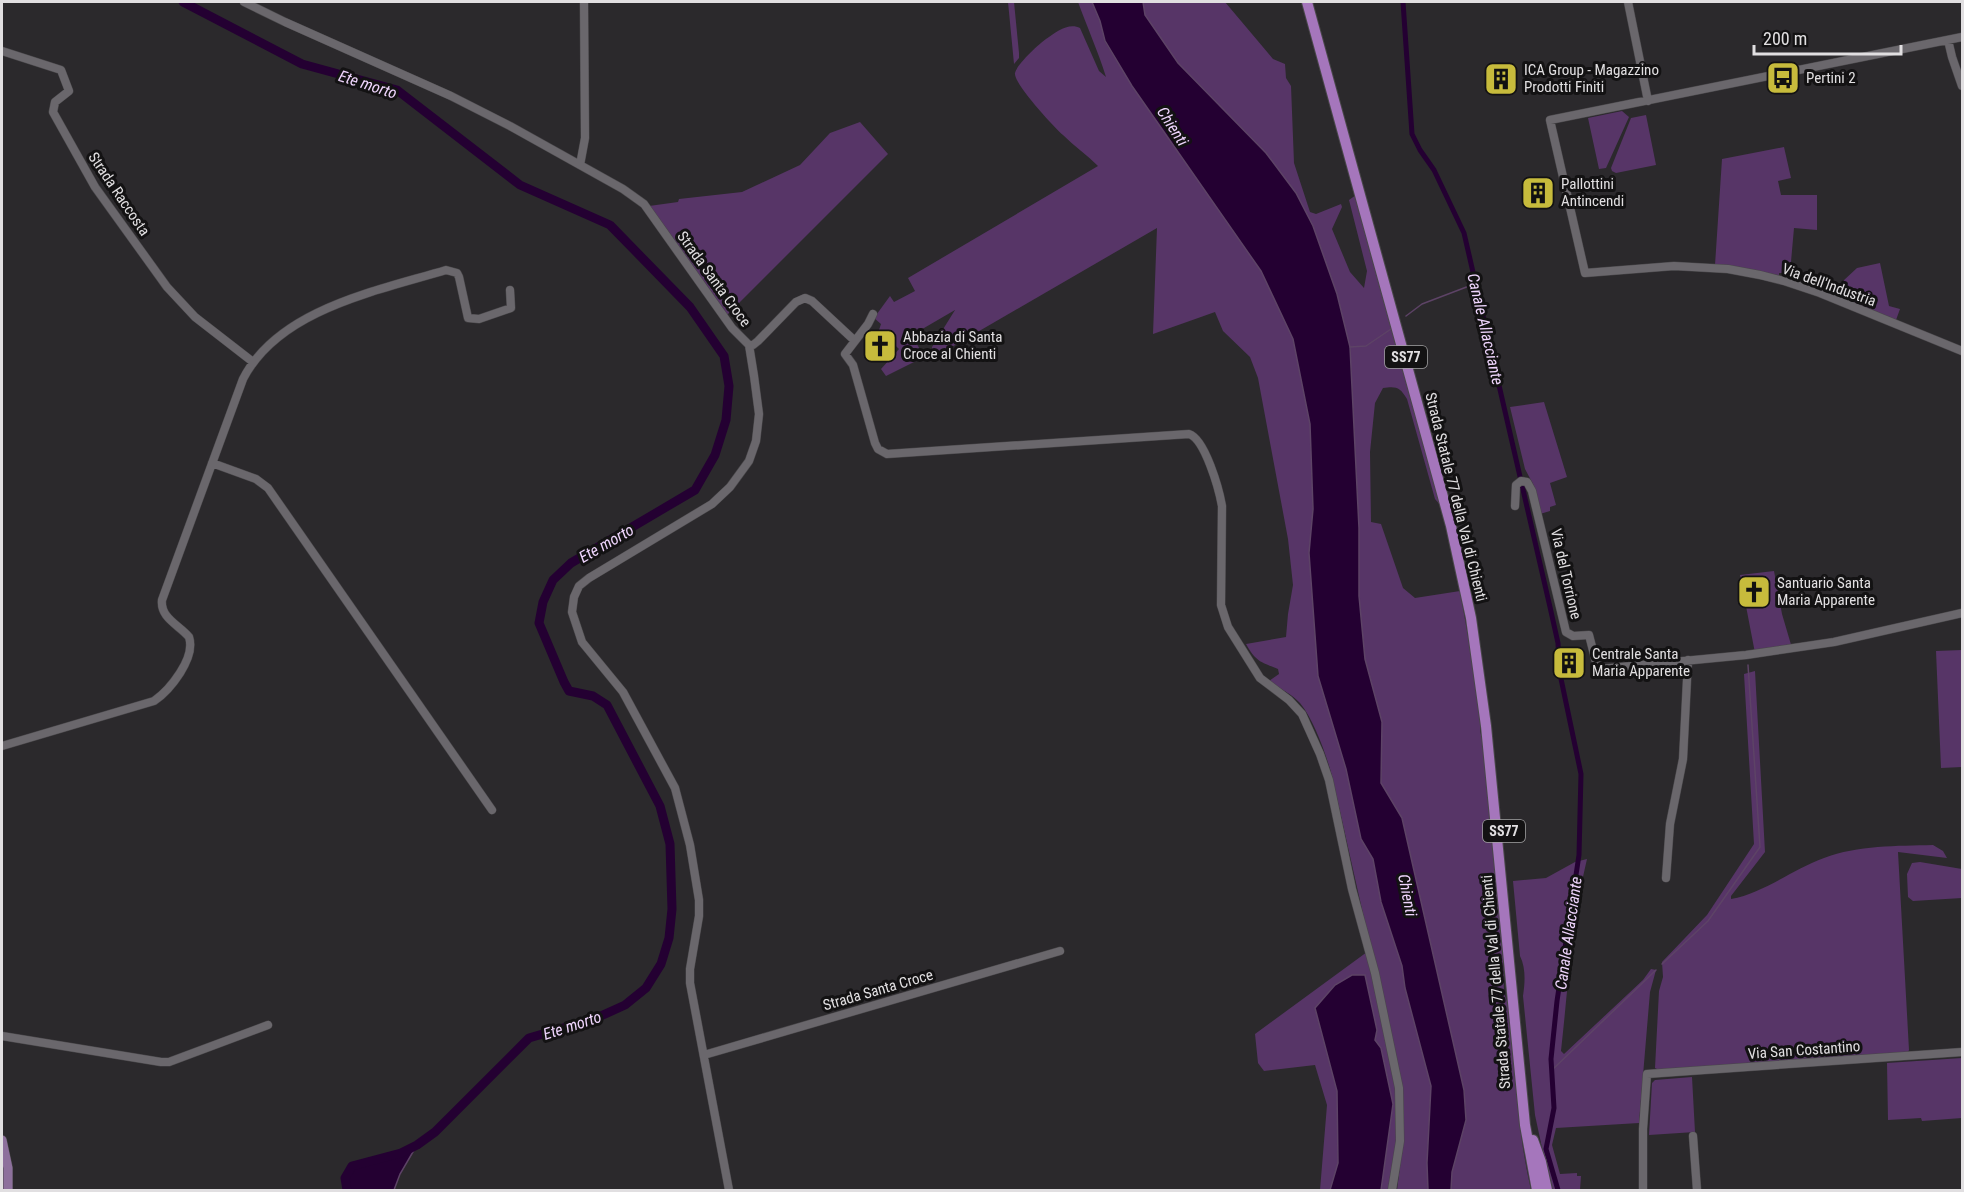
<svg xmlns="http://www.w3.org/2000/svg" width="1964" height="1192" font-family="'Roboto Condensed',sans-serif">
<rect width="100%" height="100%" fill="#2b292c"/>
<path fill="#573567" d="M1008,2h6l5,51v5l-5,6z
M1078,2h14l8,19 5,21 27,44 129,185 32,68 17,85 3,85 -4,44 37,216 15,70 12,20 8,43 21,64 3,22 26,98 -4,77 1,27h-31l6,-48 -1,-55 -70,-311c-6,-22 -18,-56 -32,-73 -8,-9 -21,-15 -31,-22l10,-7 -1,-5c-17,-7 -22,-7 -32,-25l40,-7 2,-23 5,-29 -5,-46 -30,-161 -8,-21 -27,-26 -8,-19 -62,22 4,-106 -226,131 1,-12 23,-37 -43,25 12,22 -38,19 -5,-7 18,-20 -20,-19 2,-6 -7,-6 16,-22 4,6 21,-11 -7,-13 190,-112c-11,-11 -24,-20 -35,-31 -9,-8 -50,-52 -48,-62 2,-9 24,-29 31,-34 10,-7 23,-17 34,-11l19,43 7,6c-8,-26 -19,-50 -28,-75z
M1143,2h82l48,57 12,5 1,14 5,8 3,77 16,49 6,2 25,-10 1,3 -10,22 18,43 14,16 3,-17 -18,-71 7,-5 85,311 -6,-7 -28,-100c-7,-12 -11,-13 -24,-11l-8,15 -5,49 1,70 10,2 22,64 12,10 45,-7 20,114v26l4,15 19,210 1,37 5,14c6,61 8,123 22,183h-80l1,-18 14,-52 -2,-30 -62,-272 -21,-35 1,-61 -17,-63 -6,-63v-68l-9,-181 -13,-53 -24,-68 -47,-73 -88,-90 -33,-48z
M1622,111l7,6 -23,51 -7,1 -11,-51z
M1646,115l10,50 -40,8 -4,-2 -1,-3 20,-50z
M860,122l28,32 -161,161 -78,-109 29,-4 1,-3 63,-7 58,-27 30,-32z
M1784,147l7,31 -13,3 3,14h36v35l-23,-2 -4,45h-11v4l-64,-12 7,-106z
M1880,263l9,43 11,3 -4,11 -67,-26 28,-26z
M1544,402l23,75 -17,6 6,22 -6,2v4l-10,3 -7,-30 -8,-15 -15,-62z
M1774,571l8,43 10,34 -37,5 -15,-78z
M1962,650v117l-21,1 -5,-117z
M1755,671l10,181 -34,44v3c33,-6 62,-30 93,-41 34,-13 73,-12 109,-13l10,6 4,7 -49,-6 11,198 -1,2 -249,18 -4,-2 4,-77 4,-14 -1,-15 45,-47 47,-71 -10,-170z
M1587,859c-15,61 -19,129 -26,192l3,3 79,-74 8,-11 5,1 -6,22 -11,131 -83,5 -4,17 8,29 17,-1v3h4l-1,14h-29l-16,-75 -12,-119c2,-13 3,-28 -3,-40l-7,-75 33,-3 29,-16z
M1920,862l42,7v29l-49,3 -5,-4 -1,-23 5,-11z
M1367,952l30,144v42l-8,52h-8l12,-86 -12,-56 -6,-8v-5l-60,-27 22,83 1,72 -8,27h-10l7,-85 -12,-40 -51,6 -6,-8 -3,-29z
M1962,1058v60l-40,3 -1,-3 -33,2 -1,-57z
M1692,1077l3,55 -46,3 3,-52 3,-3z"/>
<path fill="#240032" stroke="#5d4366" stroke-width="1.5" d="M1092,2h51l2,13 33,48 88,90 30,40 17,33 24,68 13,53 9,181v68l6,63 17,63 -1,61 21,35 62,272 2,30 -14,52 -1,18h-23l-1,-27 4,-77 -26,-98 -3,-22 -21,-64 -8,-43 -12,-20 -15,-70 -28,-93 -9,-123 4,-44 -3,-85 -17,-85 -32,-68 -129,-185 -27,-45 -5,-20z
M1352,975h13l12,55 -2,10 6,8 12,56 -12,86h-51l8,-27 -1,-72 -22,-83 20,-23z
M417,1145l-17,29 -6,16h-47l-2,-12 7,-12 49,-13z"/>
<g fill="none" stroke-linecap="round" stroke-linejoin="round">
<path stroke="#5d4366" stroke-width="1.5" d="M1406,316l16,-12 55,-21
M1350,347l16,-1 25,-17
M1662,964l46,-43 52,-74 -12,-182
M1551,1071l105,-101"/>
<path stroke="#240032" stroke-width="5" d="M1403,2l9,132 8,16 14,20 30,63 86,374 8,36 1,21
M1558,1190l-12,-41 8,-41 -3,-49 6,-58 22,-146 2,-81 -21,-100"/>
<path stroke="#240032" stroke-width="9" d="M183,2l119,62 95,26 123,95 90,40 80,82 34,49 5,30 -3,34 -11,35 -20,35 -124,73 -18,17 -10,22 -4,21 25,59 5,9 24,5 14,9 53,101 10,38 2,65 -3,29 -8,26 -15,24 -21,17 -31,14 -65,19 -94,94 -18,13 -16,8 -49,13 -7,12 2,12"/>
<g stroke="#49474a" stroke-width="9">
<path id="minor" d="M244,2l41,20 166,74 59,30 113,63 21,15 88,124 17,17 5,31 5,38 -3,27 -7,20 -19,26 -18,17 -123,74 -10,8 -5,11 -2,15 10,30 41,50 52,96 15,57 9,55v16l-9,53v14l39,207
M1628,2l20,99
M1962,37l-412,83 35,153 89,-7 54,3 32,6 24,6 36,12 142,58
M1948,40l4,17 10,29
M2,51l59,19 8,21 -14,11 -2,10 42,75 72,100 28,30 58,45
M580,165l5,-27 -1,-136
M873,314l-5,10 -23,30 8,11 22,78 3,6 9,5 302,-20c16,5 30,55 33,72l-1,99 7,22 32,51 29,22 13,14 18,40 9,26 23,109 23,84 24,115 1,53 -8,49
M749,345h4l5,-4 38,-39 9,-4 7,3 43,40
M212,463l44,16 12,9 224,322
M1515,506l1,-21 5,-4 6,1 5,9 34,141 7,4 16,-1 8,31 3,3 146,-14 88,-13 128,-29
M2,746l152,-45c16,-11 42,-43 35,-64 -10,-12 -29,-19 -27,-37l81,-221c36,-70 134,-88 203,-109l11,3 2,4 9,41 11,1 32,-11 -1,-18
M1666,878l4,-54 13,-65 5,-99
M2,1036l159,26h8l99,-37
M704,1055l356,-104
M1693,1136l4,54
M1643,1190v-61l4,-55 315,-22"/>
</g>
<g stroke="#49474a" stroke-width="10">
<path id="major" d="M2,1140l6,28v22"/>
</g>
<g stroke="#49474a" stroke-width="12">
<path id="highway" d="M1307,2l144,524 20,92 15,108 39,399 12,65
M1533,1140l8,22 6,28"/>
</g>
<use href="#minor" stroke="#6a676c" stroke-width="8"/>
<use href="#major" stroke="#8d709c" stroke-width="9"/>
<use href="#highway" stroke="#a576bc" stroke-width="10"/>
</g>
<defs>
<g id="bus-square" transform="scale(1.725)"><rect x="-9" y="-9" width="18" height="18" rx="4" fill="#c7bb3c" stroke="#131213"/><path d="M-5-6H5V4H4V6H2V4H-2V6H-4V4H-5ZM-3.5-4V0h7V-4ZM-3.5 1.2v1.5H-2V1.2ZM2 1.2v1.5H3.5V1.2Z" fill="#111"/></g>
<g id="building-square" transform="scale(1.725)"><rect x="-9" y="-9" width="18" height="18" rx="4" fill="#c7bb3c" stroke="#131213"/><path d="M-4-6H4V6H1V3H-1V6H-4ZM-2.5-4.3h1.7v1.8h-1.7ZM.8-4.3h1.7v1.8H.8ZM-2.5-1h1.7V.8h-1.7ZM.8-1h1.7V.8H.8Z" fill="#111"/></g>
<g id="church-square" transform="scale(1.725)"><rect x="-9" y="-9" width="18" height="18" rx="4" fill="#c7bb3c" stroke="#131213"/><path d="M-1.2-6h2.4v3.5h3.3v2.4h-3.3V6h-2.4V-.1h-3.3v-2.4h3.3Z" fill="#111"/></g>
</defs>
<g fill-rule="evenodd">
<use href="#bus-square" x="1783" y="78"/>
<use href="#building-square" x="1501" y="79"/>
<use href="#building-square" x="1538" y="193"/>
<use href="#church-square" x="880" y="346"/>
<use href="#church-square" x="1754" y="592"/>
<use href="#building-square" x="1569" y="663"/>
</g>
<g text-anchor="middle" stroke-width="6" stroke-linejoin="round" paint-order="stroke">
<g fill="#131213" stroke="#a3a2a3" stroke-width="1.5">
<rect x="1385" y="346" width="42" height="22" rx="4.5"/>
<rect x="1483" y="820" width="42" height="22" rx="4.5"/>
</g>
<g font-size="14" font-weight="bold" fill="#e1dfe1">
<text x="1406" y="362">SS77</text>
<text x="1504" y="836">SS77</text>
</g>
<g font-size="15" fill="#e1dfe1" stroke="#131213" text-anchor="start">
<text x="1524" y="75">ICA Group - Magazzino<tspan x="1524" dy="17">Prodotti Finiti</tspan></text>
<text x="1806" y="83">Pertini 2</text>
<text x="1561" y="189">Pallottini<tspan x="1561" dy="17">Antincendi</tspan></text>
<text x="903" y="342">Abbazia di Santa<tspan x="903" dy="17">Croce al Chienti</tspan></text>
<text x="1777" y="588">Santuario Santa<tspan x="1777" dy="17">Maria Apparente</tspan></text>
<text x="1592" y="659">Centrale Santa<tspan x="1592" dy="17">Maria Apparente</tspan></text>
</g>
<g font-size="15" fill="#e1dfe1" stroke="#131213">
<text transform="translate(119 194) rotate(56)" y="5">Strada Raccosta</text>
<text transform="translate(714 279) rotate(54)" y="5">Strada Santa Croce</text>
<text transform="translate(1829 285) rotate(20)" y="5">Via dell'Industria</text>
<text transform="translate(1456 497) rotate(76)" y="5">Strada Statale 77 della Val di Chienti</text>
<text transform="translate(1566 574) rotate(77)" y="5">Via del Torrione</text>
<text transform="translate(1496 982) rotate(-95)" y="5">Strada Statale 77 della Val di Chienti</text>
<text transform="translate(878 990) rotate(-16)" y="5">Strada Santa Croce</text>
<text transform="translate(1804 1050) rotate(-4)" y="5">Via San Costantino</text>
</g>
<g font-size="16" font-style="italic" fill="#efd5fd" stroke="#131213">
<text transform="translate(368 84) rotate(18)" y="6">Ete morto</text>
<text transform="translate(1173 126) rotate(57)" y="6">Chienti</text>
<text transform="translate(1486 329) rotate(77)" y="6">Canale Allacciante</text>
<text transform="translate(606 543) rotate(-30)" y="6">Ete morto</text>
<text transform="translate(1408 895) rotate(79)" y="6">Chienti</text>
<text transform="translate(1568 933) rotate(-82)" y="6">Canale Allacciante</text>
<text transform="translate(572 1025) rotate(-18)" y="6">Ete morto</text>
</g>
</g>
<rect width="1964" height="1192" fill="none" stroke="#e1dfe1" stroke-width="6"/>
<path d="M1754 45v9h147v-9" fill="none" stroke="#e1dfe1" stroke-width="3"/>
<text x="1763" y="45" font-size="18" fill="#e1dfe1" stroke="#131213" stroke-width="4.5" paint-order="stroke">200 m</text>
</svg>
